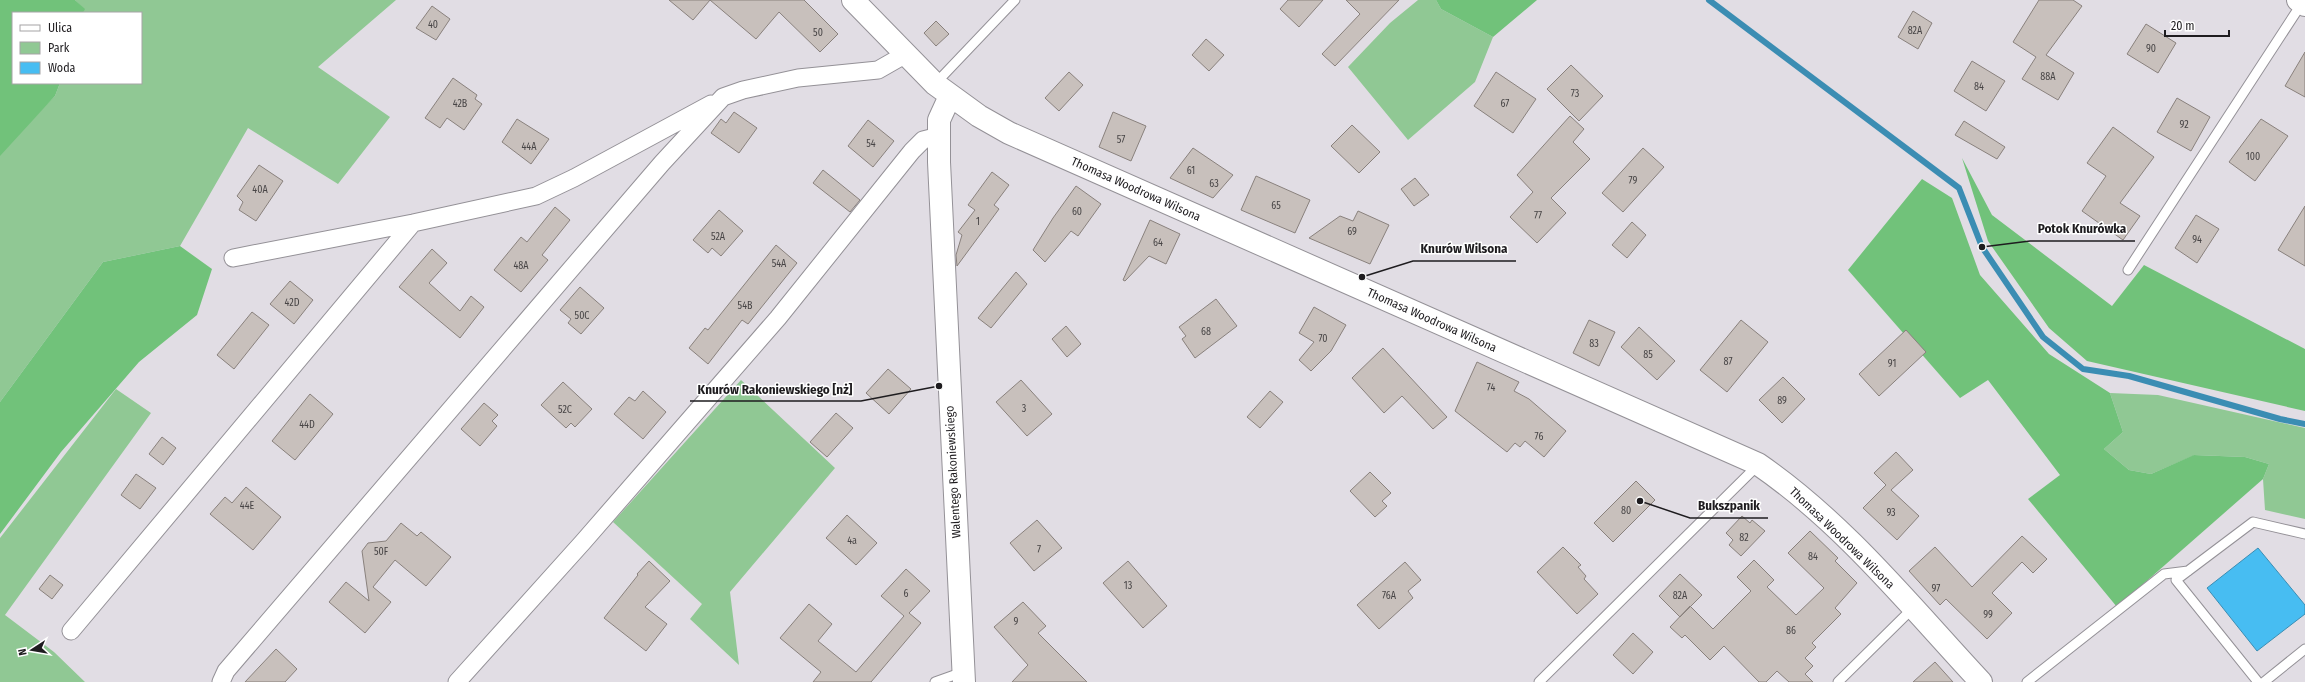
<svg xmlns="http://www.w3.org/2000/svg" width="2305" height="682" font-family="'Fira Sans Condensed',sans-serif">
<rect width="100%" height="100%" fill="#e1dde4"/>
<path fill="#90c894" d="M75,0h321l-78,67 72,50 -52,67 -90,-56 -68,118 -77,16 -103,140v-249l55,-57 5,-13h81v-70h-58l1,-4z
M1418,0h18l5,9 52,28 -18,45 -67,58 -60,-73 42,-44z
M741,380l94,88 -105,124 9,73 -49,-46 12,-15 -89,-82z
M116,389l35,24 -146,202 49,37 31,30h-85v-144z
M2110,393l48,2 147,33v91l-40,-9 -2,-31 6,-15 -24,-7 -50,-2 -44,19 -22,-4 -25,-21 19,-17z"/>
<path fill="#71c27a" d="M0,0h75l10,9 -2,4h-70v70h47l-5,13 -55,60z
M1436,0h101l-44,37 -52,-28z
M1962,158l30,57 120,91 32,-41 161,84v62l-218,-50 -38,-33 -61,-87z
M1922,179l30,19 28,77 69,79 61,39 13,39 -19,17 25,21 22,4 43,-19 51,2 24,7 -6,15 -146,128 -89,-108 32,-24 -72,-95 -28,18 -112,-128z
M180,246l32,23 -15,46 -58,47 -78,90 -61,82v-132l103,-140z"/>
<path fill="#47bdf2" stroke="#3b8db3" d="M2258,548l47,57v9l-48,37 -50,-63z"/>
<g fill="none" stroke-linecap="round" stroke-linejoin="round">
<path stroke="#3b8db3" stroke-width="6" d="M1709,0l250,188 23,59 61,90 40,32 46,7 151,43 25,5"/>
</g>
<path fill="#c8c0bc" stroke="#89817d" d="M669,0h135l34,34 -18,18 -41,-40 -23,27 -46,-39 -17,20z
M1288,0h35l-24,27 -19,-18z
M1346,0h53l-64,66 -13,-12 38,-40z
M2039,0h34l9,6 -36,49 28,18 -16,27 -36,-21 14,-22 -23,-15z
M432,6l18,13 -14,21 -20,-12z
M1913,11l19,12 -14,26 -20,-12z
M936,21l13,13 -13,12 -12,-13z
M2146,24l30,19 -18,30 -31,-19z
M1206,39l18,16 -15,16 -17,-16z
M2305,52v45l-20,-11z
M1972,61l33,20 -19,30 -32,-20z
M1571,65l32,31 -24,25 -32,-32z
M1069,72l14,13 -24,26 -14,-13z
M1496,72l40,27 -23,34 -39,-27z
M453,78l24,17 -2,4 7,5 -18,26 -17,-12 -7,10 -15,-10z
M2177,98l33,19 -19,34 -34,-19z
M734,112l23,16 -18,25 -28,-20 10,-14 5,4z
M1113,112l33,14 -15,35 -32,-14z
M1570,116l14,13 -11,13 17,17 -39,39 15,15 -29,30 -27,-26 23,-25 -16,-17z
M517,119l32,20 -18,25 -29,-22z
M2261,119l27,17 -33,45 -26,-19z
M868,120l26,21 -21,26 -25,-21z
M1964,121l41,26 -8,12 -42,-24z
M1352,125l28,27 -21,21 -28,-27z
M2113,127l41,30 -34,46 20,13 -17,24 -41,-29 24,-35 -19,-13z
M1193,148l40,27 -20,23 -43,-20z
M1643,148l21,19 -41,45 -21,-19z
M259,165l24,16 -27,40 -17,-11 4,-8 -6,-6z
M823,170l37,30 -10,12 -37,-29z
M992,172l17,13 -15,20 5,4 -42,57 -1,-11 6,-20 -4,-3 17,-22 -7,-5z
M1256,176l54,24 -15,33 -54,-23z
M1415,178l14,17 -15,11 -13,-17z
M1076,186l25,18 -23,32 -7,-5 -26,31 -12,-12 20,-32z
M2305,206v60l-27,-16z
M555,207l15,13 -28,35 6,5 -27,32 -27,-22 27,-33 6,5z
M719,210l24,21 -22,25 -9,-8 -4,5 -15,-13z
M1358,211l31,14 -19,39 -61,-26 31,-22 13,5z
M2196,215l23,14 -22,34 -22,-15z
M1150,220l30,14 -14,30 -17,-8 -24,25 -2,-1z
M1632,222l14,13 -19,23 -15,-13z
M776,245l21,18 -49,61 -6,-4 -34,44 -19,-16 16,-20 3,2z
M432,249l15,14 -18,20 31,28 11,-15 13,11 -24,31 -61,-51z
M1016,272l11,12 -36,44 -13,-10z
M290,281l23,19 -19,24 -24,-20z
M580,287l24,21 -23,26 -13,-11 3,-4 -11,-9z
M1216,299l21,27 -42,32 -13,-19 4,-3 -7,-9z
M1314,307l32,18 -15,26 -20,20 -12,-11 15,-18 -15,-9z
M252,312l17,13 -35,44 -17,-14z
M1589,320l26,12 -16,34 -26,-13z
M1741,320l27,22 -41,50 -27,-22z
M1066,326l15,18 -14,13 -15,-18z
M1639,327l36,34 -18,19 -36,-33z
M1906,330l20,22 -47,44 -20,-22z
M1383,348l64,69 -14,12 -31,-33 -18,17 -32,-35z
M1477,362l42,20 -5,9 15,8 37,32 -22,26 -19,-16 -5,6 -5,-4 -8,9 -52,-41z
M888,369l23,20 -22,25 -23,-21z
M1783,377l22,22 -23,24 -23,-23z
M1021,380l31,34 -25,22 -31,-34z
M563,382l29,27 -17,18 -4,-4 -5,5 -25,-23z
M643,391l23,21 -23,27 -29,-25 15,-17 6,4z
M1270,391l13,11 -23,26 -13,-11z
M310,394l23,20 -38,46 -23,-19z
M484,403l14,12 -6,6 5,5 -17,20 -19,-17z
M836,413l17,15 -26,29 -17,-15z
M162,437l14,11 -13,17 -14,-11z
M1896,452l17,18 -22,20 28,26 -22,24 -34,-32 23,-23 -12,-12z
M1370,472l21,21 -9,8 5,5 -12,11 -25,-26z
M136,474l20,14 -16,21 -19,-14z
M1636,481l19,19 -42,42 -19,-19z
M246,487l35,30 -28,33 -43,-36 15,-17 7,6z
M847,515l30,28 -21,22 -30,-27z
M1742,516l8,7 2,-3 13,11 -24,25 -12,-11 4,-5 -7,-7z
M1037,520l25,28 -28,23 -24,-28z
M401,523l16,13 4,-4 30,25 -25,29 -31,-26 -22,27 18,15 -26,31 -36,-31 17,-20 23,19 -7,-50 6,-8 18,-2z
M1810,531l28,27 -3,3 22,22 -22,25 6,6 -29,29 4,4 -11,11 8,8 -8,8 8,8h-24l-12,-11 -11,11h-7l-35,-36 -14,14 -25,-25 -3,3 -12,-11 20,-21 23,23 38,-38 -14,-14 17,-17 20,20 -7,7 29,28 28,-27 -36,-35z
M2022,536l25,23 -14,14 -11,-11 -30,31 20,20 -25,26 -41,-40 -6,6 -31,-34 26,-24 37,40z
M1563,547l18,18 -3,2 8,9 -2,3 14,15 -21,20 -40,-42z
M649,561l21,20 -25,26 22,17 -21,27 -42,-33 34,-43 -1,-1z
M1128,561l39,45 -24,22 -40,-45z
M1405,562l16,18 -13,11 5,7 -34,31 -22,-24z
M906,569l24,22 -21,22 12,10 -50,59h-58l8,-10 -41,-34 29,-34 23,20 -14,17 38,31 48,-56 -23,-20z
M1680,574l22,21 -22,22 -21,-21z
M50,575l13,10 -11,14 -13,-10z
M1023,602l23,24 -8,7 49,49h-75l16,-17 -34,-38z
M1633,633l20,19 -20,22 -20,-19z
M276,649l21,20 -12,13h-40z
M1935,662l18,20h-40z"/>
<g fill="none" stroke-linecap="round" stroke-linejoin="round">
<g stroke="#949197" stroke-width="11">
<path id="lane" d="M935,84l80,-84
M2128,270l174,-267
M935,682l28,-10
M1539,682l219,-217
M1838,682l75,-74
M2027,682l137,-108 24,-3
M2258,682l-82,-102 77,-58 52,12
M2264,682l41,-33"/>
</g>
<g stroke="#949197" stroke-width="19">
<path id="street" d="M233,258l180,-35 123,-27 38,-18 137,-74
M71,631l342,-408
M221,682l5,-11 436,-508 61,-66 20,-7 55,-12 80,-8 28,-16
M457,682l126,-140 195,-224 134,-167 11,-11 16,-4"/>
</g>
<g stroke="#949197" stroke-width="24">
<path id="secondary" d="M853,0l82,84 44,32 30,17 749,331c86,59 153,143 223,218
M2298,0l7,5
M950,96l-11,24v42l25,520"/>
</g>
<use href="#lane" stroke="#fff" stroke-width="9"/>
<use href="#street" stroke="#fff" stroke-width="17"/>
<use href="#secondary" stroke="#fff" stroke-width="22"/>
</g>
<g text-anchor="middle" stroke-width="3" stroke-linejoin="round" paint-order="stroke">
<g font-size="10" fill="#484546">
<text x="433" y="28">40</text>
<text x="1915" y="34">82A</text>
<text x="818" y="36">50</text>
<text x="2151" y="52">90</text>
<text x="2048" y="80">88A</text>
<text x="1979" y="90">84</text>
<text x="1575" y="97">73</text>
<text x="460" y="107">42B</text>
<text x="1505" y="107">67</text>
<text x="2184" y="128">92</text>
<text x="1121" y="143">57</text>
<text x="871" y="147">54</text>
<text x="529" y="150">44A</text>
<text x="2253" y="160">100</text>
<text x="1191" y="174">61</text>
<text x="1633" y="184">79</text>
<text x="1214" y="187">63</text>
<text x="260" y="193">40A</text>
<text x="1276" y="209">65</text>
<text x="1077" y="215">60</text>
<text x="1538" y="219">77</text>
<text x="978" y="225">1</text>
<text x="1352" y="235">69</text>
<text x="718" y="240">52A</text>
<text x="2197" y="243">94</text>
<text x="1158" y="246">64</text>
<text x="779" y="267">54A</text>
<text x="521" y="269">48A</text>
<text x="292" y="306">42D</text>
<text x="745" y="309">54B</text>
<text x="582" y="319">50C</text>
<text x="1206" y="335">68</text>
<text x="1323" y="342">70</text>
<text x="1594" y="347">83</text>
<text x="1648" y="358">85</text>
<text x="1728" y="365">87</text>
<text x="1892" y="367">91</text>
<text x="1491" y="391">74</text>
<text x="1782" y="404">89</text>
<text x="1024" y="412">3</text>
<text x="565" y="413">52C</text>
<text x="307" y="428">44D</text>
<text x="1539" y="440">76</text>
<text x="247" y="509">44E</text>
<text x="1626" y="514">80</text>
<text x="1891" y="516">93</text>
<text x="1744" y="541">82</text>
<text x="852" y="544">4a</text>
<text x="1039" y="553">7</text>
<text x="381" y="555">50F</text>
<text x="1813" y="560">84</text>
<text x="1128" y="589">13</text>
<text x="1936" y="592">97</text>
<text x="906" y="597">6</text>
<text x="1389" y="599">76A</text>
<text x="1680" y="599">82A</text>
<text x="1988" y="618">99</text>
<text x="1016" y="625">9</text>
<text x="1791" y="634">86</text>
</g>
<g font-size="12" fill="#1e1c1f" stroke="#fff">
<text transform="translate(1136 189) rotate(24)" y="4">Thomasa Woodrowa Wilsona</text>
<text transform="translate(1432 320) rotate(24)" y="4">Thomasa Woodrowa Wilsona</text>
<text transform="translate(953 472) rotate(-93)" y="4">Walentego Rakoniewskiego</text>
<text transform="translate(1842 538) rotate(44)" y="4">Thomasa Woodrowa Wilsona</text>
</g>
</g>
<path fill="none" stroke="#1e1c1f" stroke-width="1.5" d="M1982 247L2030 241H2135M1362 277L1413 261H1516M939 386L861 401H690M1640 501L1690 518H1768"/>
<g fill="#1e1c1f" stroke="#fff" stroke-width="1.5">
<circle cx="1982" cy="247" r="4"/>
<circle cx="1362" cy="277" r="4"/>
<circle cx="939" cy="386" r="4"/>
<circle cx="1640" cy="501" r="4"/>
</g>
<g font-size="13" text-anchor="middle" font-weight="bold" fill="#1e1c1f" stroke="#fff" stroke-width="3" stroke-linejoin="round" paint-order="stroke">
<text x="2082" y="233">Potok Knurówka</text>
<text x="1464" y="253">Knurów Wilsona</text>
<text x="775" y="394">Knurów Rakoniewskiego [nż]</text>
<text x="1729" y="510">Bukszpanik</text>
</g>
<rect x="12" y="12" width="130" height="72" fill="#ffffff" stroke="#a5a4a5"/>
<rect x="20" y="25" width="20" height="6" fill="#ffffff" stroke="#a5a4a5"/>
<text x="48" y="32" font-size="12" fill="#1e1c1f">Ulica</text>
<rect x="20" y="42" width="20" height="12" fill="#90c894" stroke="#a5a4a5"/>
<text x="48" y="52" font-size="12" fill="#1e1c1f">Park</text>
<rect x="20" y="62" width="20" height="12" fill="#47bdf2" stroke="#a5a4a5"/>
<text x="48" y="72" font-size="12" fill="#1e1c1f">Woda</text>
<g transform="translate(32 650) rotate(258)" stroke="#ffffff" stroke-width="3" paint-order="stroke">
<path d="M0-3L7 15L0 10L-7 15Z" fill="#1e1c1f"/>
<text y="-6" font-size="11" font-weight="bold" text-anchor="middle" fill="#1e1c1f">N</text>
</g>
<path d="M2165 30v6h64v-6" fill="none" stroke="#1e1c1f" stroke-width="2"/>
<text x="2171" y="30" font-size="12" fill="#1e1c1f" stroke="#ffffff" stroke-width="3" paint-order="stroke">20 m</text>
</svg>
